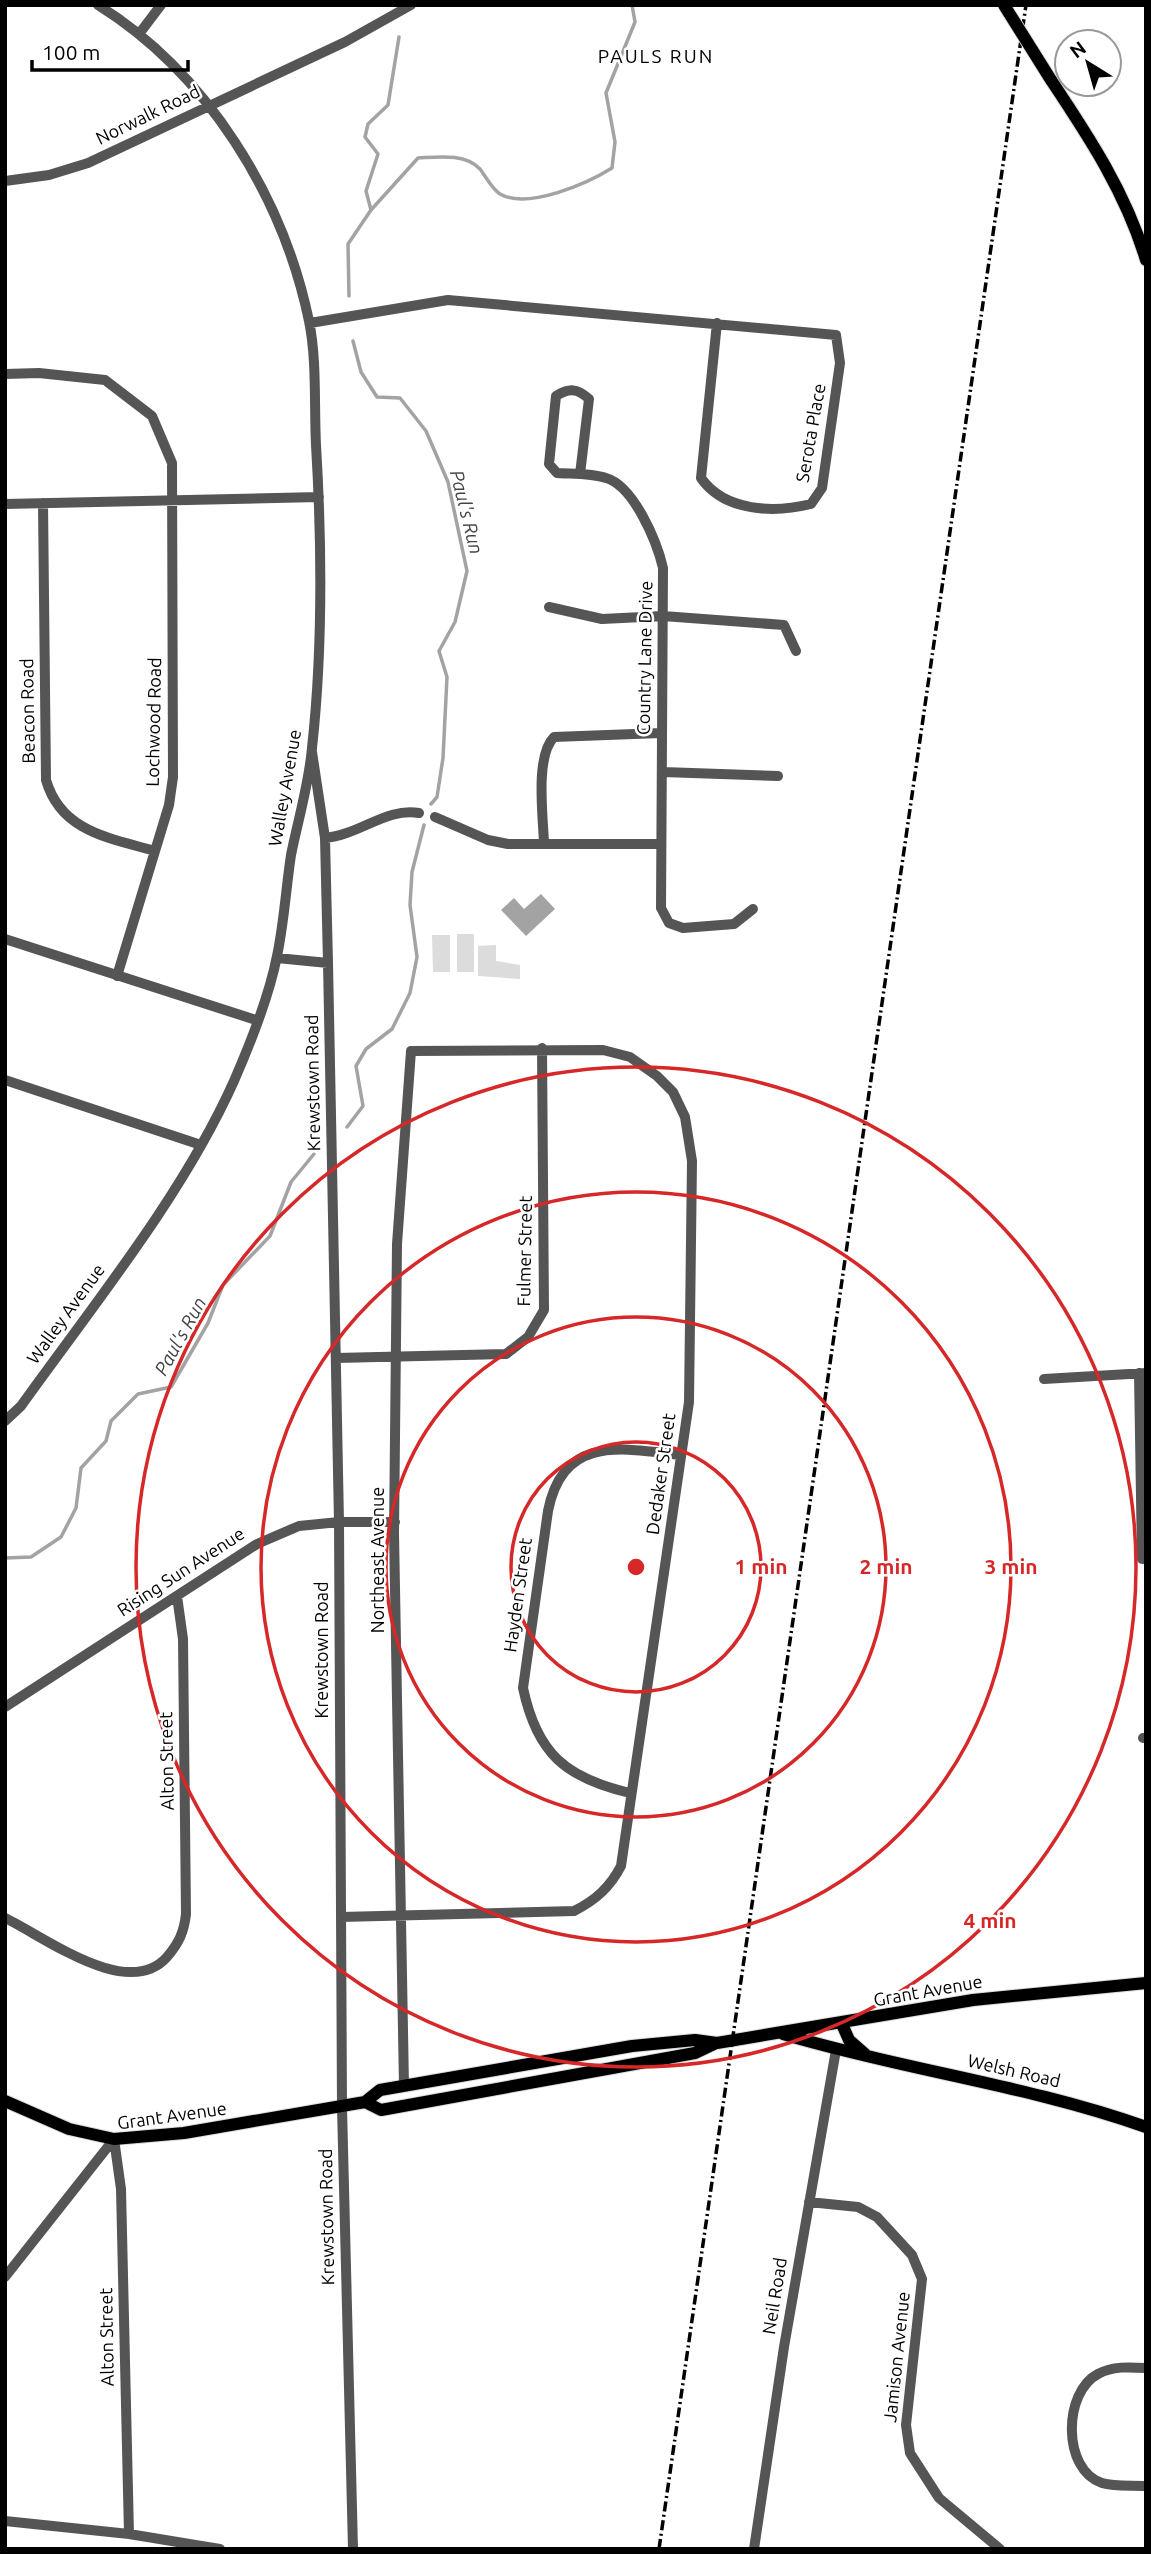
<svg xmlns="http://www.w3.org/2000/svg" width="1151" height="2554" font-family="Ubuntu,sans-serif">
<rect width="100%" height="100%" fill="#fff"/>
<path fill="#dcdcdc" d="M457,934h17v38h-17z
M432,935h18v37h-17z
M496,945v16l24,4v14l-42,-3v-30z"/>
<path fill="#a3a3a3" d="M541,894l14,15 -29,27 -25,-26 13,-12 10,11z"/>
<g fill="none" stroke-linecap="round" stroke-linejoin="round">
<path stroke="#a3a3a3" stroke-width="3.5" d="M371,210l-5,-19 12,-37 -13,-17 3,-13 20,-19 11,-68
M349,296l-1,-52 23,-34 47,-52c20,-1 47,-5 62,11 6,8 12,20 20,25 28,16 88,-11 112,-26l3,-26 -9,-49 29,-71 -3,-17
M353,341l8,31 16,25 23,1 26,33 22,51 19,89 -12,51 -16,29 8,26 -4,81 -6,39 -6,7
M347,1127l16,-21 -7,-40 10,-17 26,-20 18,-36 7,-36 -7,-52 2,-33 12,-47
M5,1558l26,-1 30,-20 15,-29 5,-40 25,-27 5,-20 27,-27 33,-7 37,-64 15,-38 47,-49 21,-54 23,-28"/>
<g stroke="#dbdbdb" stroke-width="14">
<path id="major" d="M1051,80c38,57 75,113 95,180
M842,2024l7,16 16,14
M783,2034c120,36 245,51 363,93
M5,2101l64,28 45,10 70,-6 181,-31 15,-12 252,-44 63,-6 22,3 256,-43 173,-17
M365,2102l16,8 314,-57 21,-10"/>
</g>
<path stroke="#555" stroke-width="10" d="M139,34l22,-29
M5,181l44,-6 39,-12 257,-121 66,-37
M310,323l138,-23 388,35 4,28 -18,125 -11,16c-37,9 -86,8 -110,-26l16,-155
M5,374l34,-1 66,7 47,36 20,47 1,314 -4,28 -52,171
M580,474l9,-75c-12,-11 -20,-11 -33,-3l-7,68 8,9c16,1 34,0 49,5 28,8 51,64 57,90l-2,340 8,15 14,5 51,-4 19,-15
M43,503l3,277c15,52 64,58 109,71
M5,504l314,-7
M549,607l53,12 61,-3 121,9 12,26
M312,752l13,86 3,125 11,559 3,585 11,442
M663,772l115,4
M435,817l53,23 20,4h152
M325,838c34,-3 62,-31 94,-25
M544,843c-1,-27 -9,-87 10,-106l107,-4
M5,939l251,81
M277,958l51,5
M5,1080l196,65
M336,1358l170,-4 22,-17 16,-27 -2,-262
M1139,1373l3,186h4
M1044,1379l102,-6
M5,1421l16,-15c73,-102 162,-211 213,-325 17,-39 35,-84 43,-125 7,-33 9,-68 14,-101 7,-35 18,-71 21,-107 11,-100 10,-203 4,-303 -2,-40 1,-85 -7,-124 -26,-125 -102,-248 -211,-316
M5,1707l252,-163 42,-18 40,-4h56
M1143,1738h3
M630,1793c-64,-15 -93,-39 -107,-105l25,-177c15,-76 73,-63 133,-56
M341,1917l233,-6c22,-11 36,-24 47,-45l68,-464 3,-241 -7,-44 -12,-25 -16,-16 -27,-19 -27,-7 -192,1 -14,193 -3,289 10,553
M5,1918c40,19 123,83 162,39 12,-14 17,-25 19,-43l-3,-275 -6,-43
M114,2139l7,50 8,345
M809,2202l49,5 19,10 35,38 10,24 -16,146 4,28 29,45 61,51
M5,2277l109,-138
M1146,2368c-17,-1 -33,-2 -48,6 -35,18 -36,96 4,109 13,4 30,2 44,3
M5,2521l124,13 91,15
M754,2549l30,-202 52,-297"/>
<use href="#major" stroke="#000" stroke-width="12"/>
<path stroke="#000" stroke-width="3.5" stroke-dasharray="10 3.5 2 3.5" stroke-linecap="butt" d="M659,2549l367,-2544"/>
<g stroke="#dbdbdb" stroke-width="14" stroke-linecap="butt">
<path id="major-bridge" d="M1004,5l47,75"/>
</g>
<use href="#major-bridge" stroke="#000" stroke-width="12"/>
</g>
<g fill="none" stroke="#d62828" stroke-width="3.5">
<circle cx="636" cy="1567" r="125"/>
<circle cx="636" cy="1567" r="250"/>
<circle cx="636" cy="1567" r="375"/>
<circle cx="636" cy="1567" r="500"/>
</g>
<g text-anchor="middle" stroke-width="5" stroke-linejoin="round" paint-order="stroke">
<g font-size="18" fill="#000" stroke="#fff">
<text transform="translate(148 115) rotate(-26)" y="6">Norwalk Road</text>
<text transform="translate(811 433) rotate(-80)" y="6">Serota Place</text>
<text transform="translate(645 658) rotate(-89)" y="6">Country Lane Drive</text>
<text transform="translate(28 711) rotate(-91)" y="6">Beacon Road</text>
<text transform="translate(154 722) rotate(-89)" y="6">Lochwood Road</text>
<text transform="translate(285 788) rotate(-80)" y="6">Walley Avenue</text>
<text transform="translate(313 1083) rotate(-91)" y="6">Krewstown Road</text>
<text transform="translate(525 1251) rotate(-89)" y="6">Fulmer Street</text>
<text transform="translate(66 1314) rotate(-54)" y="6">Walley Avenue</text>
<text transform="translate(661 1474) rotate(-82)" y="6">Dedaker Street</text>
<text transform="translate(378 1560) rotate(-90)" y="6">Northeast Avenue</text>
<text transform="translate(181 1572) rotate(-33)" y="6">Rising Sun Avenue</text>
<text transform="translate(518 1595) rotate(-82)" y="6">Hayden Street</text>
<text transform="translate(322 1650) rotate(-90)" y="6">Krewstown Road</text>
<text transform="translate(167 1761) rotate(-91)" y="6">Alton Street</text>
<text transform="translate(928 1991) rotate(-10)" y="6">Grant Avenue</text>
<text transform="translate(1014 2071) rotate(13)" y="6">Welsh Road</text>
<text transform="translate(172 2116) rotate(-8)" y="6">Grant Avenue</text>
<text transform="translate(327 2217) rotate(-91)" y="6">Krewstown Road</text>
<text transform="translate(775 2296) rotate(-81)" y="6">Neil Road</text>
<text transform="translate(107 2337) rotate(-91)" y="6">Alton Street</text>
<text transform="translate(897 2357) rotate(-84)" y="6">Jamison Avenue</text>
</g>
<g font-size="19" letter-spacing="2" fill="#000" stroke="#fff">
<text x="656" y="63">PAULS RUN</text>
</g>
<g font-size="19" font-style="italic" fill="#444" stroke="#fff">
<text transform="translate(467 512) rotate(76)" y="7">Paul's Run</text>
<text transform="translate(180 1336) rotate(-61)" y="7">Paul's Run</text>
</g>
</g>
<circle cx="636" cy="1567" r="10" fill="#d62828" stroke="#fff" stroke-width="3.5"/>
<g font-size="21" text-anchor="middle" font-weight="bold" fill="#d62828" stroke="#fff" stroke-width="5" stroke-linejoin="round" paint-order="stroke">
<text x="761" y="1574">1 min</text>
<text x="886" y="1574">2 min</text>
<text x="1011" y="1574">3 min</text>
<text x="990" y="1928">4 min</text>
</g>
<rect width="1151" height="2554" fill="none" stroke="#000000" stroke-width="14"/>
<g transform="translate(1088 63) rotate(323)"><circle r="33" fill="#ffffff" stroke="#999999" stroke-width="2"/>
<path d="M0-5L12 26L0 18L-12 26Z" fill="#000000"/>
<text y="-10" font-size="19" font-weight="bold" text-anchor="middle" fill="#000000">N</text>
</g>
<path d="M32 60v10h156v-10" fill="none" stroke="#000000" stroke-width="3.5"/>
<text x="42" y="60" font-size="21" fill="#000000" stroke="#ffffff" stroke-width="5" paint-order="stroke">100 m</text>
</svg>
